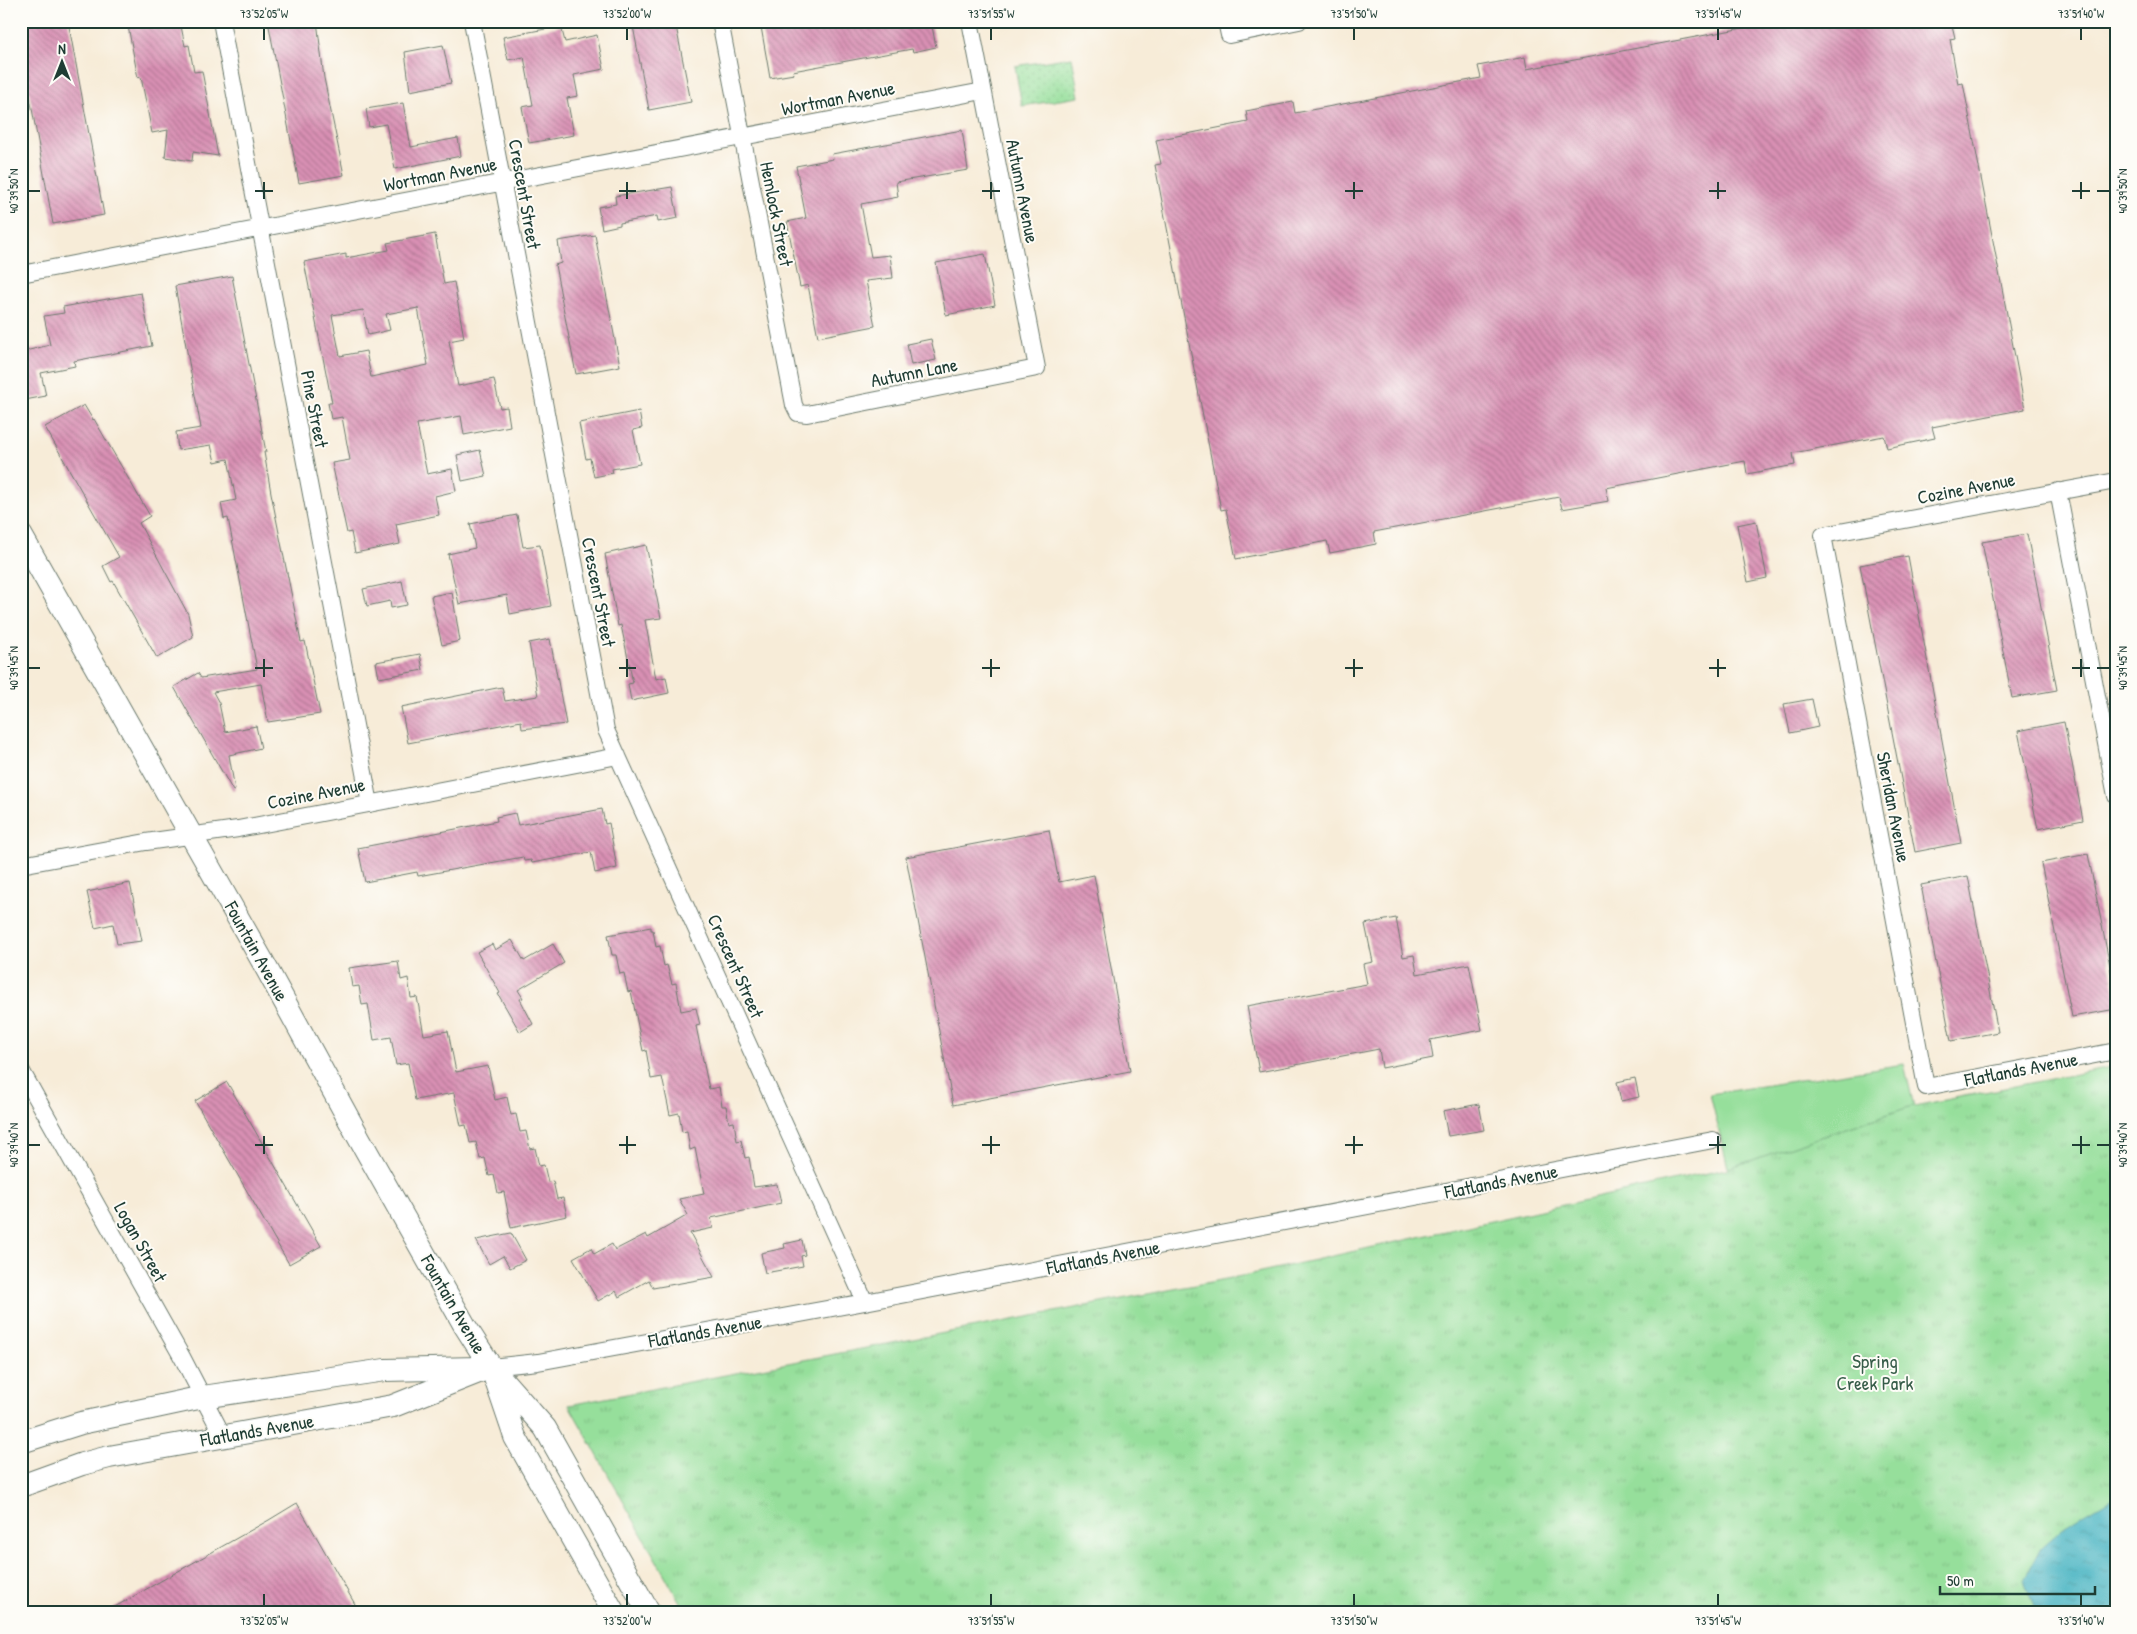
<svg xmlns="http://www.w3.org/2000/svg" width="2137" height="1634" font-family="'Patrick Hand',sans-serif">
<defs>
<pattern id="park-tufts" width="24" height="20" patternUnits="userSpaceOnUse" patternTransform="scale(1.25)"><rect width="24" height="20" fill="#96df9b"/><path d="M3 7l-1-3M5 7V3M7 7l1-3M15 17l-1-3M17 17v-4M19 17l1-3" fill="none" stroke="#81c086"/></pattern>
<pattern id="garden-dots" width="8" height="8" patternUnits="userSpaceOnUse" patternTransform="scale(1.25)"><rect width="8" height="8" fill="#96df9b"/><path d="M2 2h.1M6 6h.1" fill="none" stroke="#81c086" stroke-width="1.8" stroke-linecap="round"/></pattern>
<pattern id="water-ripples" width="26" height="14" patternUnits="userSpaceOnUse" patternTransform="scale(1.25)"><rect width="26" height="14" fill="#46b4c2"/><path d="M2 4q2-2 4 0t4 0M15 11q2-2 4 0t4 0" fill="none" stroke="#3a949e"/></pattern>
<pattern id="building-back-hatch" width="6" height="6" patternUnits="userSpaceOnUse" patternTransform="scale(1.25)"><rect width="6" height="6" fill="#d990b4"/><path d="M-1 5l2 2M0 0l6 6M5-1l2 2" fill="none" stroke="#af7793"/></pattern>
</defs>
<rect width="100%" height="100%" fill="#fdfcf7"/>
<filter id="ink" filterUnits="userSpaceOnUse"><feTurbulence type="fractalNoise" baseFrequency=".02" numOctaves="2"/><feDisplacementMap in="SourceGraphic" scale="10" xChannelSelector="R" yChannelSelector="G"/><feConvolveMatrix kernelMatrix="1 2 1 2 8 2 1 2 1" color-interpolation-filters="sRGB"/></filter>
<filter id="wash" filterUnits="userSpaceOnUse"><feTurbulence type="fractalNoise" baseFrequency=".0096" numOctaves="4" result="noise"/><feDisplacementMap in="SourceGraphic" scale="20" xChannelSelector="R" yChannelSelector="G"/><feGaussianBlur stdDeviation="1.12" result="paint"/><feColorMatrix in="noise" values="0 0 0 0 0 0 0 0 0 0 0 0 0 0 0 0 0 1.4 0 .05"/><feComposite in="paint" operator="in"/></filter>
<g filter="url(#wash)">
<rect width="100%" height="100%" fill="#f7ecd8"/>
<path fill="#96df9b" stroke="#5a8e68" d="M1904,1064l12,51 -175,106 -31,-127z"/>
<path fill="url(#park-tufts)" stroke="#5a8e68" d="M2116,1066v547h-1430l-117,-208 678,-130 479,-106 183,-62z"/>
<path fill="url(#garden-dots)" stroke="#5a8e68" d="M1072,57l7,40 -57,9 -7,-40z"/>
<path fill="url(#water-ripples)" stroke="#32787b" d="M2116,1496v117h-80l-12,-34 17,-32 25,-22z"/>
<g id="blocks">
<path fill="url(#building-back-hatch)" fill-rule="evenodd" d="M21,21h47l36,194 -51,9 -32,-176z
M127,21h53l5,25 4,-1 5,27 8,-1 16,85 -25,-4 -1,9 -27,-4 3,-27 -16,3 -11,-56 -3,1z
M268,21h49l7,57 20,97 -45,8z
M632,21h43l16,81 -42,8z
M760,21h171l5,26 -23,5 -1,-3 -119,22 1,3 -24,4z
M1780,21h171l4,17 -5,1 8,45 5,-1 62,326 -93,18 3,11 -48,10 -3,-12 -91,17 2,12 -48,9 -2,-13 -139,27 3,13 -47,8 -3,-12 -185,35 2,12 -46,9 -3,-12 -91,18 -10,-50 -5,1 -66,-345 6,-1 -5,-24 92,-18 -2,-11 47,-9 2,11 186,-35 -3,-12 47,-9 2,12z
M561,26l4,16 32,-7 7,34 -30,6 4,21 -11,2 7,37 -45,8 -7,-36 11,-2 -9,-48 -16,3 -5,-23z
M443,45l8,38 -41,8 -5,-39z
M403,103l8,44 47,-9 3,18 -66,13 -9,-45 -17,3 -3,-18z
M962,130l6,40 -72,12 2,15 -37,7 10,53 19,-2 3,23 -27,3 9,45 -57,11 -10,-52 -8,2 -13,-65 19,-4 -10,-52 37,-7 -1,-5z
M672,187l6,31 -20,4 -1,-6 -37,7v2l-18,4 -4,-22 18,-3 -1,-8z
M435,234l9,50 10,-2 10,56 -15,3 9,45 36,-7 6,29 7,-1 3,19 -46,9 -3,-19 -44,8 10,50 25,-5 4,22 -21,5 4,19 -43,9 4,20 -45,9 -4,-21 -4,1 -15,-70 18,-3 -8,-43 -11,2 -3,-16h4l-28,-141 42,-8v4l43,-8 -2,-7zM418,308l10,57 -57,12 -5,-26 -26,5 -8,-41 31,-5 5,25 22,-5 -4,-16z
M595,235l25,131 -44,8 -21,-109 6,-2 -3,-22z
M985,254l10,51 -49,10 -10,-52z
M232,276l34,176h-2l7,41 30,149 4,-1 15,73 -52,8 -7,-38 -48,8 6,11 6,29 31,-6 5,22 -32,7 6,35 -2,1 -59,-104 24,-14 3,5 56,-9 -29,-151 -4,1 -3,-16 15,-3 -8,-41 -13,3 -4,-17 -33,5 -2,-18 25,-4 -26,-142z
M141,293l11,53 -78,15 1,5 -34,7 5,23 -21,4 -4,-22v-26l29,-7 -6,-29 20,-3 -1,-6z
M931,339l5,21 -25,5 -4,-21z
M84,405l9,15 1,-1 56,97 -11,7 49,91 5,23 -36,21 -44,-77 -2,1 -8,-16 16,-9 -74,-130z
M639,411l3,17 -9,2 7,34 -28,5 1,4 -19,4 -4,-19 -4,1 -7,-36z
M480,450l6,26 -24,5 -5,-26z
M517,515l6,32 17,-2 11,61 -41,8 -3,-19 -48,9 -11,-50 27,-6 -5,-24z
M1756,521l11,57 -19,4 -11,-57z
M2027,534l30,156 -45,8 -30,-156z
M646,545l15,73 -16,2 11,59 10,-2 3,16 -38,8 -3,-17 5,-1 -12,-58 -3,1 -13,-72z
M1908,556l53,287 -46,9 -55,-287z
M402,581l5,24 -16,3 -1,-7 -23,5 -4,-17z
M452,592l8,49 -18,4 -11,-49z
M550,639l16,85 -44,5 -1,-8 -113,22 -7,-36 101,-20 3,14 33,-5 -9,-53z
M420,654l3,16 -44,8 -3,-16z
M1812,699l6,28 -28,6 -6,-29z
M2064,722l19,98 -45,9 -20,-98z
M602,809l3,15 4,-1 8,45 -22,5 -4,-21 -59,11 -1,-3 -7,1 -1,-4 -105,19 -1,-4 -52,10 -7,-34 139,-27 -1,-4 19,-4 3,12z
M1049,830l10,52 35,-7 36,196 -177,34 -47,-248z
M2088,854l28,143v12l-44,8 -31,-154z
M1968,876l30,156 -47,9 -30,-156z
M130,883l12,58 -25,3 -4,-20 -18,4 -8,-36z
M1396,918l7,39 11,-2 3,19 52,-10 13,66 -52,10 3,18 -51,10 -3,-19 -120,23 -12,-66 120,-22 -4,-20 10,-2 -8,-38z
M651,927v3h2l3,17 4,-1 4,20 3,-1 5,19 4,-1 5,28 15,-3 4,17 -4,1 13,63 10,-2 3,19h4l3,17 5,-1 3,19 4,-1 4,18 4,-1 5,30 23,-3 4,19 -70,15 2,10 -23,5 24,44 -61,11 -4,-8 -30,17 -3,-6 -18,10 -25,-43 18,-10 3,6 18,-10 3,6 31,-16 2,4 40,-23 -9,-16 25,-5 -9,-46 -5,2 -3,-19 -5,1 -3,-19 -9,2 -8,-38 -11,2 -5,-29 -3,1 -12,-60 -3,1 -4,-19 -4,1 -4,-19h-4l-4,-20z
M512,940l12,21 29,-17 11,19 -46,27 5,8 -3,1 13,25 -13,8 -22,-38 2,-1 -23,-41 15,-8 3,6z
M398,961l3,19 7,-2 3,20 6,-1 7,38 24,-4 8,41 32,-6 7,34 12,-3 4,18 5,-1 4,18 6,-1 4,18 5,-1 4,18 5,-1 4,17 5,-1 4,18 6,-1 4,18 -56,12 -7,-36 -6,1 -4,-18 -5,1 -4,-18 -5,1 -4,-17 -6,1 -4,-18 -5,1 -7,-33 -39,7 -7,-37 -12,2 -5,-28 -17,3 -6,-36 -6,1 -3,-19 -7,1 -3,-19z
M1635,1078l4,19 -18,4 -4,-19z
M227,1082l94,164 -32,18 -94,-163z
M1479,1104l5,26 -36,6 -5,-25z
M511,1233l15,27 -16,8 -7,-12 -14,8 -13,-24z
M802,1240l3,15 -4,1 2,10 -38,7 -4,-20 24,-5 -1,-4z
M297,1503l63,110h-256l165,-93z"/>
</g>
</g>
<g filter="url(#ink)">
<use href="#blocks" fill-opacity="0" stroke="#6b7a6d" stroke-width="1"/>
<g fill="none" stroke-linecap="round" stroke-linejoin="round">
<g stroke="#6b7a6d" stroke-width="18">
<path id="street" d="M221,21l149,783
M472,21l134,709 259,572
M720,21l74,384 4,8 9,1 230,-46 -67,-347
M1226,21l3,14 70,-14
M21,274l962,-183
M2116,481l-293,54 103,552 190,-36
M2058,491l58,305
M21,865l125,-23 92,-13 380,-73
M21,1070l161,287 41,79
M491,1367l47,-5 327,-60 848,-162"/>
</g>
<g stroke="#6b7a6d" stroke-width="24">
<path id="secondary" d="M21,535l242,427 96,176 106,188 26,41 54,61 104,185
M495,1378l20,59 99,176
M21,1442l60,-19 122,-26 182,-27 93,-2
M21,1486l61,-22 27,-7 284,-51 98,-39"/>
</g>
<use href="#street" stroke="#fff" stroke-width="16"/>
<use href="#secondary" stroke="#fff" stroke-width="22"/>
</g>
</g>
<path fill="none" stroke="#1f3d34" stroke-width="2" d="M264,28v12M627,28v12M991,28v12M1354,28v12M1718,28v12M2081,28v12M264,182v17M627,182v17M991,182v17M1354,182v17M1718,182v17M2081,182v17M28,191h12M255,191h18M619,191h17M982,191h18M1345,191h18M1709,191h17M2072,191h18M2097,191h13M264,659v18M627,659v18M991,659v18M1354,659v18M1718,659v18M2081,659v18M28,668h12M255,668h18M619,668h17M982,668h18M1345,668h18M1709,668h17M2072,668h18M2097,668h13M264,1136v18M627,1136v18M991,1136v18M1354,1136v18M1718,1136v18M2081,1136v18M28,1145h12M255,1145h18M619,1145h17M982,1145h18M1345,1145h18M1709,1145h17M2072,1145h18M2097,1145h13M264,1594v12M627,1594v12M991,1594v12M1354,1594v12M1718,1594v12M2081,1594v12"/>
<g text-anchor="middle" stroke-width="4" stroke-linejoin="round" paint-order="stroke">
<g font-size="19" fill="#1f3d34" stroke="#fdfcf7">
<text transform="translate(838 98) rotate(-11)" y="7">Wortman Avenue</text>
<text transform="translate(440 174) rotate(-11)" y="7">Wortman Avenue</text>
<text transform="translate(1023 191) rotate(79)" y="7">Autumn Avenue</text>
<text transform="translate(525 194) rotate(80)" y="7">Crescent Street</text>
<text transform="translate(777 214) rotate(79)" y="7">Hemlock Street</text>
<text transform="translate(914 372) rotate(-11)" y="7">Autumn Lane</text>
<text transform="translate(315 409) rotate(79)" y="7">Pine Street</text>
<text transform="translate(1966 488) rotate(-11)" y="7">Cozine Avenue</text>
<text transform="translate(599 592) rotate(79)" y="7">Crescent Street</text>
<text transform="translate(316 793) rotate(-11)" y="7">Cozine Avenue</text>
<text transform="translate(1894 807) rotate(79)" y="7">Sheridan Avenue</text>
<text transform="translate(257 951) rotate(61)" y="7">Fountain Avenue</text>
<text transform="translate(736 966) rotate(66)" y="7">Crescent Street</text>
<text transform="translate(2021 1069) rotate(-11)" y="7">Flatlands Avenue</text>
<text transform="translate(1501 1181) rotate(-11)" y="7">Flatlands Avenue</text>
<text transform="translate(141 1242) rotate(61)" y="7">Logan Street</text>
<text transform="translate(1103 1257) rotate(-11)" y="7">Flatlands Avenue</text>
<text transform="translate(454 1304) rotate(60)" y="7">Fountain Avenue</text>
<text transform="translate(705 1331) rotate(-10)" y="7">Flatlands Avenue</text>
<text transform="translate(257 1430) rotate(-10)" y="7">Flatlands Avenue</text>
</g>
<g font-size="19" fill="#375d49" stroke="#fdfcf7">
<text x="1875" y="1368">Spring<tspan x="1875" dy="22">Creek Park</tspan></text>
</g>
</g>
<rect width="2137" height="1634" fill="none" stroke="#fdfcf7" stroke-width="55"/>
<g transform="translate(62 62)" stroke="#fdfcf7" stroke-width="4" paint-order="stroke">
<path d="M0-4L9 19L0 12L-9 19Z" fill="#1f3d34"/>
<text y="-8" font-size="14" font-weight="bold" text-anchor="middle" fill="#1f3d34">N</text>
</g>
<path d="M1940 1586v8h155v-8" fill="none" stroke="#1f3d34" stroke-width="2.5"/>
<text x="1947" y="1586" font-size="15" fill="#1f3d34" stroke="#fdfcf7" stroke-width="4" paint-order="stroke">50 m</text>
<rect x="28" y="28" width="2082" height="1578" fill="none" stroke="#1f3d34" stroke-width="2"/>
<g font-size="12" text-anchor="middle" fill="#1f3d34">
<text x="264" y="18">73°52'05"W</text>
<text x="627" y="18">73°52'00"W</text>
<text x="991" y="18">73°51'55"W</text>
<text x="1354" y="18">73°51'50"W</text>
<text x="1718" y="18">73°51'45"W</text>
<text x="2081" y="18">73°51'40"W</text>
<text transform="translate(14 191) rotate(-90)" y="4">40°39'50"N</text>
<text transform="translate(2123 191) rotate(-90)" y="4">40°39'50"N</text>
<text transform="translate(14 668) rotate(-90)" y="4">40°39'45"N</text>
<text transform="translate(2123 668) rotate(-90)" y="4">40°39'45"N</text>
<text transform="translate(14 1145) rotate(-90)" y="4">40°39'40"N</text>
<text transform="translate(2123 1145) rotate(-90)" y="4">40°39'40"N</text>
<text x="264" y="1625">73°52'05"W</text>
<text x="627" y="1625">73°52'00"W</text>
<text x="991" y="1625">73°51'55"W</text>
<text x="1354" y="1625">73°51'50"W</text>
<text x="1718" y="1625">73°51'45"W</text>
<text x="2081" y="1625">73°51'40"W</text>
</g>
</svg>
